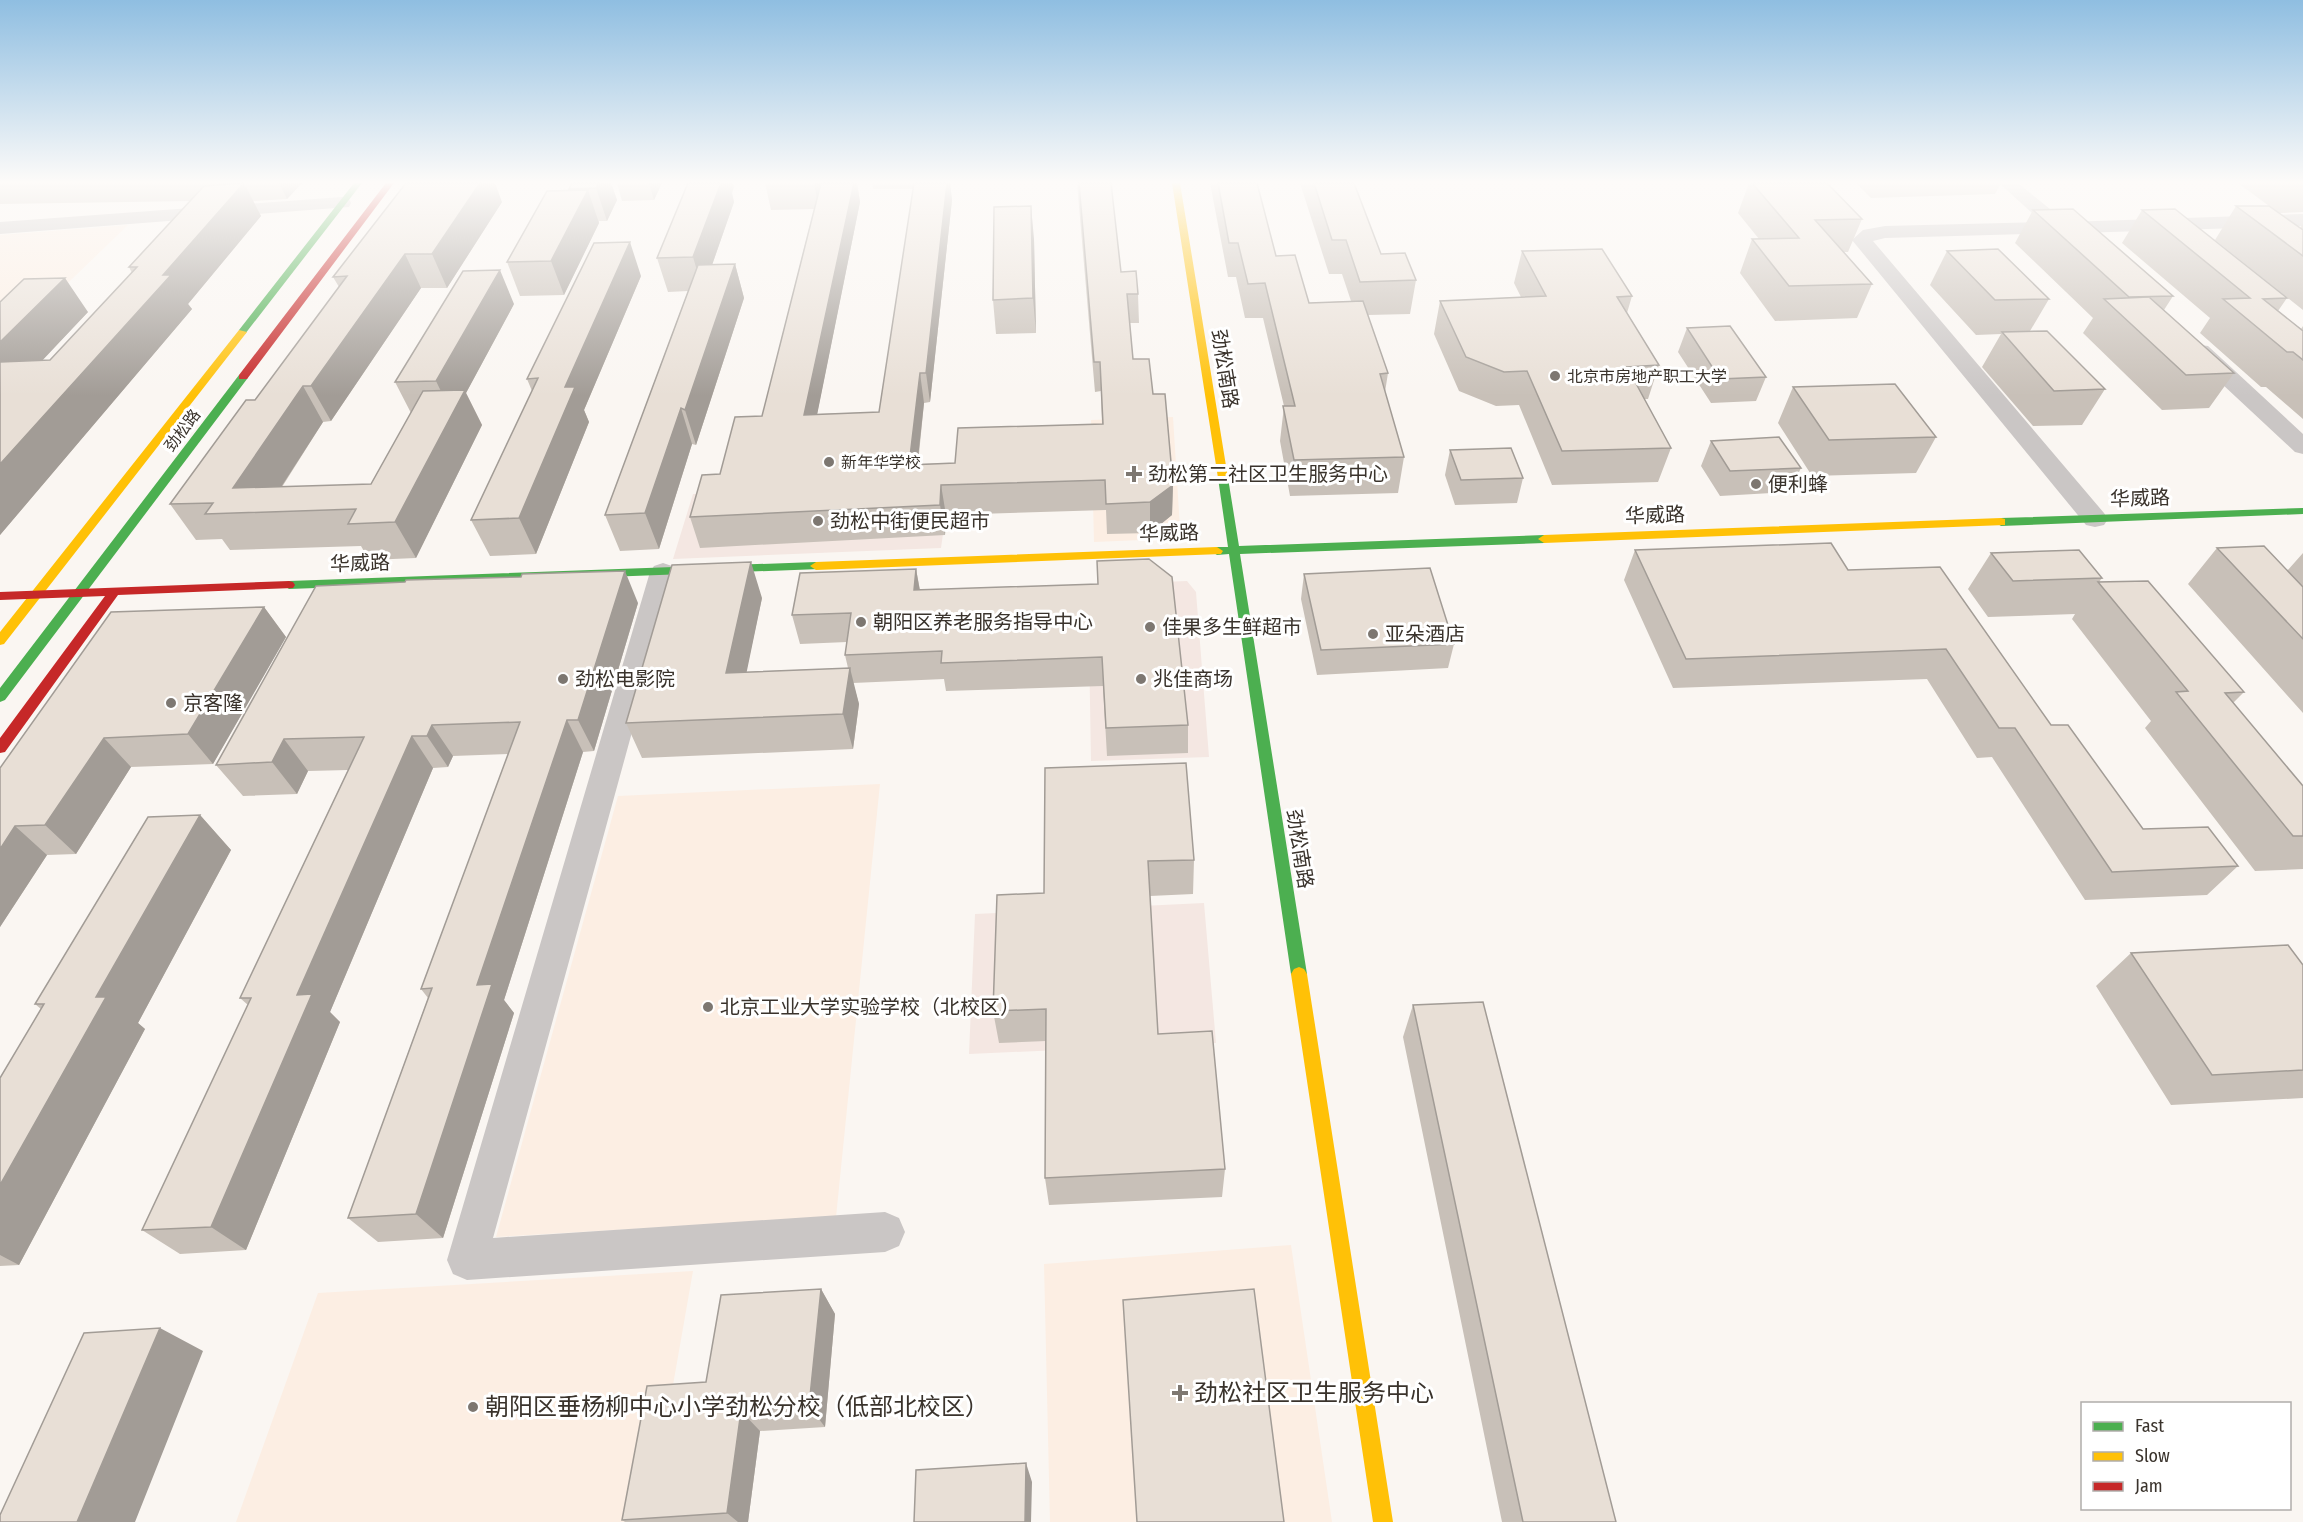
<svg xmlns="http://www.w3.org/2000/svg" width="2303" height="1522" font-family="'Fira Sans Condensed','Noto Sans SC',sans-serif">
<rect width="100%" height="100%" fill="#faf6f2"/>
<path fill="#f4e7e2" d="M950,486l-9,62 -268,11 20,-65z
M1187,581l9,11 13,165 -118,4 -3,-176z
M1204,903l12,140 -247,11 6,-140z"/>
<path fill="#fceee3" d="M128,225l-84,81 -44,2v-73z
M1173,417l7,111 -15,11 -71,3 -3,-122z
M880,784l-44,433 -340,20 122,-441z
M1291,1245l41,277h-282l-6,-258z
M693,1271l-44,251h-413l82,-229z"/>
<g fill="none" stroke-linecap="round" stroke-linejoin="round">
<path fill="#cac6c5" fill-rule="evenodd" d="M1999,183h19l48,39 237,-8v12l-225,7 -2,3 -7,2 -11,-5 -173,5 -12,3 231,272 4,6 -4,6 -9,2 -9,-2 -234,-285 11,-10 22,-4 157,-4z
M342,197l7,2 2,4 -2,4 -349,27v-12z
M2200,345l8,1 95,88v20l-8,-2 -103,-96 -3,-5 3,-5z
M663,563l9,3 4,6 -183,666 392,-26 14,6 6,14 -6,14 -14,6 -418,28 -14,-6 -6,-14 203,-688 4,-6z"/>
<path fill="#4caf50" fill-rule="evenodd" d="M354,183h8l-117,151h-6v-4z
M243,374l5,3 -1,2 -242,321 -5,2v-14l239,-313z
M1223,475l5,3 11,68 305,-11 6,4 -6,4 -304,11 67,420 -3,5 -5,2 -5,-2 -3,-5 -62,-420 -12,1 -6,-4 6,-4h11l-10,-69z
M2303,508v6l-302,12 -6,-4 6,-4z
M816,562l4,1 2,3 -2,3 -531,20 -6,-4 6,-4z"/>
<path fill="#ffc107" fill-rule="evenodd" d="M1172,183h8l48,295 -5,3 -5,-3z
M239,330l8,2 -243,312 -4,1v-13z
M2001,518l4,1v6l-461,18 -6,-4 6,-4z
M1217,547l6,4 -2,3 -405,16 -6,-4 6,-4z
M1299,967l5,2 3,5 86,548h-20l-82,-548 3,-5z"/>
<path fill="#c62828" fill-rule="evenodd" d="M386,183h8l-147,196h-8v-4z
M289,581l4,1 2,3 -2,3 -175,7 -113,157 -5,1v-15l105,-142 -105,4v-8z"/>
</g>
<path fill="#c8c0b8" d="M0,183h302l-15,16 -34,2 8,15 -73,88 4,5 -192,226v-233l88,10 -46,48h8l82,-87 -3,-6 61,-66 -190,3z
M611,183l6,17 -10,21h-8v2l-35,72 -44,1 -13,-34 62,-72v-1z
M617,183h45l-8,17 -32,1z
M765,183h92l3,19 -43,212 62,-2 34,-223h-40l-1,-6h78l2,17 -22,202 -6,1 -6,61 37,-1 147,-39 -1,-33 -6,1 -18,-209h34l10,89 17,22 1,29h-9l3,36 20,35 20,91 -1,30 -22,18 -43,1 -1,-24 -160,5 -1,20 -245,13 -10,-31 72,-101 52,-207 -43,1z
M1210,183h47l19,73 33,47 42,-2 -9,-27h-13l-29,-91h54l27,71 35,26 -6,34 -42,1 20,58 -3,19 19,65 -6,36 -108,3 -10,-55 4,-35 -21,-88h-18l-9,-41h-8z
M1749,183h78l35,36 -14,33h-4l28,32 -15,34 -82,3 -35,-48 12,-34h7l-21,-26z
M1856,183h145l-6,11 -124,4z
M2238,183h65v29l-24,1 21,15 3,-4v86l-88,-70 21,-34h33z
M734,186l-2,7 2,9 -22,63 23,-1 9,34 -48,147 -4,-1 -33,105 -39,2 -15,-36 83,-224 -20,1 -11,-34z
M502,202l-55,86h-26l-90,133 -8,1 -41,65 89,-3 40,-71 -16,-31 119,-78 -48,89 16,32 -66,133 -47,2 -8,-14 -131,4 -8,-11 -26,1 -26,-36 85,-104 84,-113 -6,-10z
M2033,210l140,86 -9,14 70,63 -25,35 -47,2 -79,-77 10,-15 -78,-75z
M2142,210l145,88 -9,13 23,18 2,-3v93l-37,-32h-5l-61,-54 10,-15 -88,-75z
M1034,239l2,94 -40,1 -3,-34z
M1522,251l110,45 -5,17 32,52 -11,34h-4l27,49 -13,34 -106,3 -33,-80 -23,1 -37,-15 -25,-57 6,-33 81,-4 -7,-14z
M1947,251l102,48 -19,32 75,58 -23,36 -49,1 -51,-59 19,-33 -25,1 -46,-50z
M641,276l-57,134 5,12 -53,132 -46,2 -19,-36 61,-129 -5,-12z
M1687,328l79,49 -10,24 -45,2 -33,-51z
M1793,387l143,50 -20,36 -104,3 -34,-53z
M1711,441l90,27 -12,24 -69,4 -19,-30z
M1450,450l73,28 -6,25 -62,2 -10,-30z
M2217,548l70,23 16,-18v160l-115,-129z
M1635,550l213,20 203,155 92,104 95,37 -31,29 -122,5 -93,-143 -15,1 -50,-79 -254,9 -49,-108z
M1991,553l111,25 -3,4 145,110 -11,11 70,83v83l-48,2 -110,-143 6,-7 -79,-102 3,-5 -87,3 -20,-28z
M916,569l4,21 178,-6 90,141v28l-81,3 -4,-70 -157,5 -2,-12 -91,4 6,21 -6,45 -211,9 -16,-35 136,-125 -16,74 102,-4 -3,-13 2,-13 -47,2 -8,-29z
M1304,574l150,70 -6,24 -131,7 -16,-76z
M638,603l-44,148 -11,1 -79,248 10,13 -71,225 -65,4 -30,-24 80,-220 -7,-9 87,-235 -55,2 -5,11 -15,1 -103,244 10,10 -94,228 -66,4 -38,-24 106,-225 -8,-7 108,-228 -40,1 -11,23 -54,2 -27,-31z
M264,607l22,30 -73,127 -82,3 -55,87 -29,1 -47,72v-159z
M1045,768l149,92 -1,34 -43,2 8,138 67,135 -3,28 -173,8 -4,-27 1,-137 -47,2 -6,-32 51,-118z
M200,815l31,35 -93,173 7,6 -126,236 -19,1v-188l41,-69 -6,-5z
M2131,953l172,12v133l-132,7 -75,-119z
M1413,1005l203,517h-114l-99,-485z
M821,1289l14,25 -10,113 -65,4 -12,91h-123l-3,-2 84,-138z"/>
<path fill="#a29c96" d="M244,183l17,33 -73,88 4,5 -192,226v-71l163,-189z
M279,183h23l-15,16z
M480,183h15l7,19 -55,86 -15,-34z
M599,183h12l6,17 -10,21 -11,-33z
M649,183h13l-8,17z
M721,183h12l1,3 -2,7 2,9 -31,89 -10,-34z
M814,183h12l-7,26z
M854,183h3l3,19 -49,243 -7,-30z
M947,183h3l2,17 -22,202 -4,-29z
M588,190l11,33 -35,72 -13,-34z
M1031,206l3,33 2,94 -3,-35z
M630,242l11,34 -57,134 5,12 -53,132 -17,-36 46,-131z
M405,254l16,34 -90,133 -20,-35z
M735,264l9,34 -48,147 -11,-35z
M500,270l14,34 -48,89 16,32 -66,133 -21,-36 57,-108 -16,-33z
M65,278l23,34 -81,86 -7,-9v-47z
M920,373l4,30 -10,92 -5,-30z
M303,386l20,36 -58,90 -32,-24z
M681,408l11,36 -33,105 -14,-36z
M941,485l5,30 -1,20 -5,-30z
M1173,485l-1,30 -22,18v-31z
M751,562l11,36 -23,111 -13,-36z
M916,569l5,28 -7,-7z
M625,571l13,32 -44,148 -16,-31z
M264,607l22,30 -73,127 -25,-30z
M850,668l9,36 -6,45 -10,-35z
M567,720l16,32 -79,248 10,13 -71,225 -27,-24 61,-229z
M432,725l21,31 -5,11 -21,-31z
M412,736l21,32 -103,244 10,10 -94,228 -35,-23 86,-232z
M104,738l27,29 -55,87 -31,-29z
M284,739l24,32 -11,23 -25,-32z
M200,815l31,35 -93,173 7,6 -126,236 -19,-10v-70l96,-188z
M15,826l32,29 -47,72v-78z
M821,1289l14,25 -10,113 -16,-21z
M160,1328l43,23 -68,171h-58z
M741,1411l19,20 -12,91h-10l-11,-9z
M1026,1463l6,19 -1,40h-6z"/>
<path fill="#e8dfd6" stroke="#a29c96" stroke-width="1.5" d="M244,183l-81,92h8l-171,189v-102l50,-2 87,-93h-8l75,-81z
M406,183h74l-48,71h-27l-94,132h-8l-70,102 138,-4 52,-93 42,-1 -70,132 -47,2 8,-15 -151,5 8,-11 -43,1 76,-104h9l92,-124 -14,1z
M572,183h27l-3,5 -27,1z
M688,183h33l-28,74 -36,1z
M821,183h33l-50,232 75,-3 35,-229h33l-21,190h-6l-11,92 46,-2 3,-35 145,-4 -3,-62h-6l-15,-179h32l10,89 15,-1 2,23h-11l6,65h16l4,35h12l8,91 -23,17 -44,2 -1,-24 -164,5 -1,20 -250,12 12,-42 18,-1 15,-57 27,-1z
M1218,183h39l19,73 19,-1 14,48 54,-2 25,72 -8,1 24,83 -110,3 -11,-54h12l-30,-123 -17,1 -10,-41h-9z
M1314,183h40l27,71 24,-1 11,27 -56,2 -14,-42h-14z
M1752,183h75l35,36 -47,1 57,64 -83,2 -37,-47 47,-1z
M588,190l-37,71 -44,1 40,-71z
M1031,206l2,92 -40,2 1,-93z
M2236,206h33l34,24v26z
M2073,209l100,87 -44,1 -96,-87z
M2175,209l112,89 -24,1 40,32v29l-10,-8h-6l-64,-53 27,-1 -108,-88z
M630,242l-65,145h10l-56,131 -48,2 67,-142 -11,1 67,-136z
M1602,249l30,47 -15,1 42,68 -32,2 44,81 -109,3 -35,-80 -23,1 -38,-15 -26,-56 106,-5 -24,-45z
M1998,249l51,50 -54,1 -48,-49z
M735,264l-50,146 -4,-2 -36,105 -40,2 93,-250z
M500,270l-64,111 -41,1 68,-111z
M65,278l-65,64v-40l24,-23z
M2149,297l85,76 -48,2 -82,-76z
M1730,326l36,51 -46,2 -33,-51z
M2047,331l58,58 -51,2 -52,-59z
M1895,384l41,53 -107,3 -36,-53z
M1779,437l22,31 -71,3 -19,-30z
M1511,448l12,30 -62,2 -11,-30z
M1831,543l17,27 92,-3 111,158h17l75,104 65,-2 30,39 -126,6 -97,-144h-16l-53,-79 -260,10 -51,-109z
M2264,546l39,41v52l-86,-91z
M2079,550l23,28 -89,3 -22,-28z
M1149,559l23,18 16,148 -82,3 -4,-71 -161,6 1,-12 -97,4 6,-42 -59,2 8,-42 116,-4 -2,21 184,-6 -1,-23z
M751,562l-25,111 124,-5 -7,46 -217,9 46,-158z
M1430,568l24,76 -133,6 -17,-76z
M625,571l-47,149h-11l-90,265 15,-1 -76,230 -68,4 84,-230 -11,1 99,-267 -88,3 -5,11h-15l-115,259 15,-1 -101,233 -69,3 109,-232h-11l124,-261 -80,2 -12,23 -56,3 100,-179 89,-4 1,-2 115,-3 1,-3z
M2148,581l96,111 -19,1 78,93v50h-10l-117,-144 12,-1 -90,-109z
M264,607l-76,127 -84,4 -59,87 -30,1 -15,23v-81l111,-156z
M1186,763l8,97 -46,1 10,173 54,-3 13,138 -180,9 1,-169 -53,2 4,-116 47,-2 1,-125z
M200,815l-104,182h10l-106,188v-107l44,-74h-9l113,-187z
M2288,945l15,20v105l-91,5 -81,-122z
M1483,1002l133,520h-93l-110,-517z
M821,1289l-12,117 -68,5 -14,102 -105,7 25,-134 59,-4 15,-87z
M1254,1289l30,233h-147l-14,-222z
M160,1328l-83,194h-77v-7l84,-182z
M1026,1463l-1,59h-111l2,-52z"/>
<linearGradient id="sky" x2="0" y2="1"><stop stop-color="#8fbee1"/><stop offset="0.46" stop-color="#fdfbf9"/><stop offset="1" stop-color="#fdfbf9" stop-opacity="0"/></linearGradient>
<rect width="2303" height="396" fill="url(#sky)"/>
<g fill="#7d7771" stroke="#fff" stroke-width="2">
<circle cx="1555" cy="376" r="6"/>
<circle cx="829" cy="462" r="6"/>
<path d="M1131 465h6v6h6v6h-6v6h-6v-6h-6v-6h6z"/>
<circle cx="1756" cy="484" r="6"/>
<circle cx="818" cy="521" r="6"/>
<circle cx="861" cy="622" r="6"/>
<circle cx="1150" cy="627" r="6"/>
<circle cx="1373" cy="634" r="6"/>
<circle cx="563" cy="679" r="6"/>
<circle cx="1141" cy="679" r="6"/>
<circle cx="171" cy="703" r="6"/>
<circle cx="708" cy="1007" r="6"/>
<path d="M1177 1384h6v6h6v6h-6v6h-6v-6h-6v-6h6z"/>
<circle cx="473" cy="1407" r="6"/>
</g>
<g text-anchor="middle" stroke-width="6" stroke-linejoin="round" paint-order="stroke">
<g font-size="16" fill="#3a332c" stroke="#fff" text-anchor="start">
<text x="1567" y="382">北京市房地产职工大学</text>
<text x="841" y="468">新年华学校</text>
</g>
<g font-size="16" fill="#3a332c" stroke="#fff">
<text transform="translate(182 430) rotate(-53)" y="6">劲松路</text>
</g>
<g font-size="20" fill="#3a332c" stroke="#fff">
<text transform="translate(1225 369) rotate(81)" y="7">劲松南路</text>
<text transform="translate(2140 498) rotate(-2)" y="7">华威路</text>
<text transform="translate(1655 515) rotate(-2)" y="7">华威路</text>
<text transform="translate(1169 533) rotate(-2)" y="7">华威路</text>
<text transform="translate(360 563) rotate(-2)" y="7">华威路</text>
<text transform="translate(1300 849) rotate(81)" y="7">劲松南路</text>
</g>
<g font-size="20" fill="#3a332c" stroke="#fff" text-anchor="start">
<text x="1148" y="481">劲松第二社区卫生服务中心</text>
<text x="1768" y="491">便利蜂</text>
<text x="830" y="528">劲松中街便民超市</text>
<text x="873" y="629">朝阳区养老服务指导中心</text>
<text x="1162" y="634">佳果多生鲜超市</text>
<text x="1385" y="641">亚朵酒店</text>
<text x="575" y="686">劲松电影院</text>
<text x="1153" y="686">兆佳商场</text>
<text x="183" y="710">京客隆</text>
<text x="720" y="1014">北京工业大学实验学校（北校区）</text>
</g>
<g font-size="24" fill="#3a332c" stroke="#fff" text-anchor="start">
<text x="1194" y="1401">劲松社区卫生服务中心</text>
<text x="485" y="1415">朝阳区垂杨柳中心小学劲松分校（低部北校区）</text>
</g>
</g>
<rect x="2081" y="1402" width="210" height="108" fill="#ffffff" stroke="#b0adab" stroke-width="1.5"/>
<rect x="2093" y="1422" width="30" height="9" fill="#4caf50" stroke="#b0adab" stroke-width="1.5"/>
<text x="2135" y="1432" font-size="18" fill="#3a332c">Fast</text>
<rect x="2093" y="1452" width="30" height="9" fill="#ffc107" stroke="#b0adab" stroke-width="1.5"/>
<text x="2135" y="1462" font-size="18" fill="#3a332c">Slow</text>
<rect x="2093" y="1482" width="30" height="9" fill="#c62828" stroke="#b0adab" stroke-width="1.5"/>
<text x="2135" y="1492" font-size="18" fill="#3a332c">Jam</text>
</svg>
